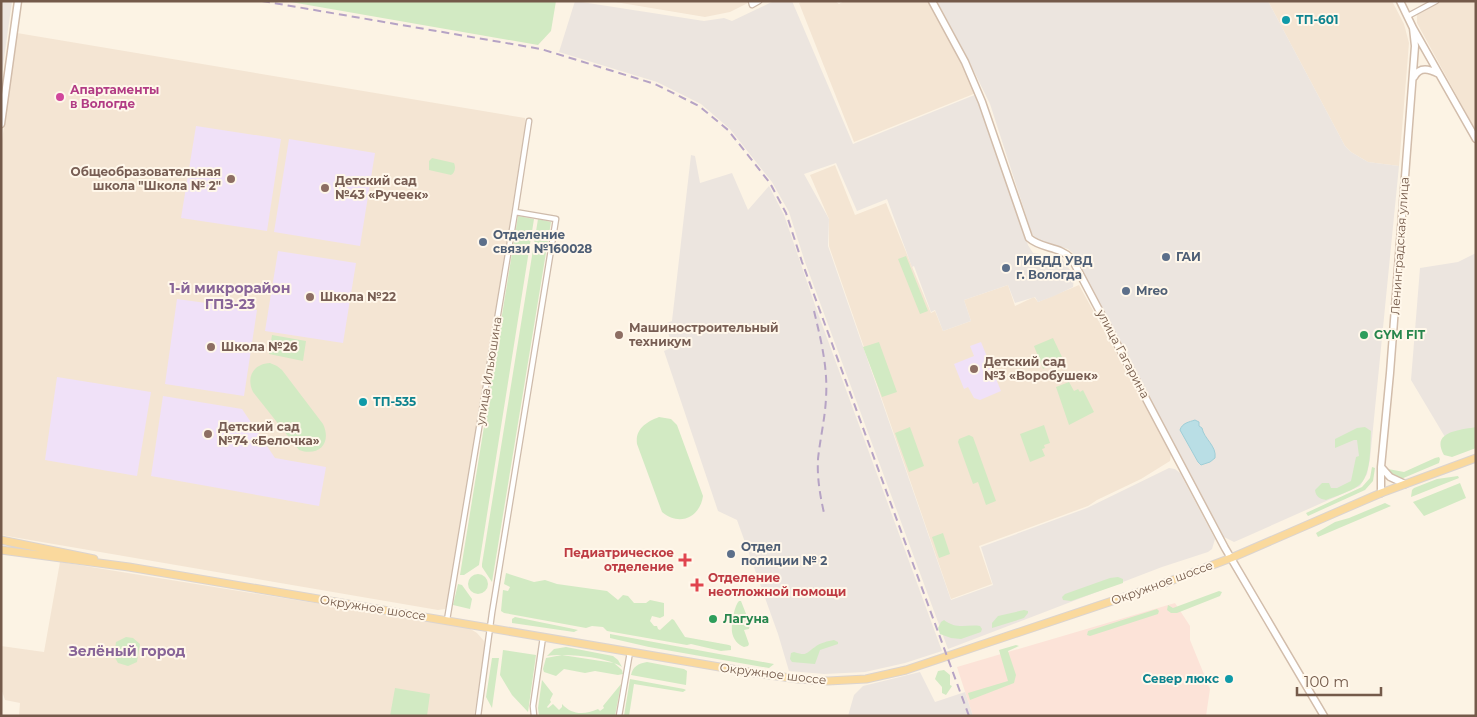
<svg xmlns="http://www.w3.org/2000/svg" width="1477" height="717" font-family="Montserrat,sans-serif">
<rect width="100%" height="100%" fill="#fcf3e4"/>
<path fill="#f4e5d3" d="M609,1h143l-22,11 -25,5z
M803,1h32l4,3 5,-3h85l47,92 -122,49 -55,-139z
M1268,1h124l12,23 5,19 -10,123 -31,-4 -17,-10 -6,-6z
M1439,1h37v130l-59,-108v-9z
M17,33l508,85v10l-27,169 -50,305 -3,7 -7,1 -437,-75v-387z
M835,165l20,50 31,-12 45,110 4,-2 8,20 28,-10 -7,-21 44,-15 7,21 19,-9 4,5 41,-17 92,168 -1,8 -29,18 -44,21 -9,6 -109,40 13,38 -41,15 -122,-353v-27l-19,-44z
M60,562l409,66 8,5 7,8 1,9 -11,66h-455l1,-13 -15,-3 -4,-12v-42l43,6z"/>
<path fill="#fce3d8" d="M1175,603l15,23v14l20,49 -4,27h-233l-16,-49z"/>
<path fill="#ece5df" d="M1,1h11l-11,79z
M575,1l129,20 20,-3 8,3 42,-20h18l61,143 124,-50 51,151 5,8 28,4 11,16 2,5 -1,9 -19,9 -16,6 -3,-5 -20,6 -7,-18 -44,15 7,21 -28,10 -8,-21 -4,2 -17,-46 -2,1 -25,-68 -30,12 -21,-48 -32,11 25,45 -1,27 123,354 42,-15 -12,-38 106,-39 82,-40 6,1 5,4 35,66 -3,10 -4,3 -46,15 -214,82 -143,-387 -16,-50 -17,-30 -42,-53 -29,-25 -44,-22 -98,-30z
M937,1h331l77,145 6,6 17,10 31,4 -29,293 -3,15 -7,12 -119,53 -7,3 -10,-5 -151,-284 -5,-4 -30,-9 -6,-6 -42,-130 -22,-45z
M691,155l4,1 5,27 32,-10 16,37 21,-24 15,29 32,93 126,343 -37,12 -40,9 -41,2 -35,-3 -11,-37 -41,-114 -19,-9 -54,-160 9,-4 -8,-23 7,-3z
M1476,253v177l-28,12 -37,-62 9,-112 38,-6z
M920,672l15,30 30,-10 8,24h-125l6,-21 9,-9z"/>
<path fill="#f0e1f8" d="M196,126l85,13 -14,92 -86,-13z
M289,139l86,14 -15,93 -86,-14z
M278,251l78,12 -13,80 -78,-12z
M177,299l80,11 -13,86 -79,-12z
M981,342l20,49 -21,9 -6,-2 -6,-11 -4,2 -10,-25 20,-8 -4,-10z
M57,377l94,15 -14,84 -92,-16z
M163,396l79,13 33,49 51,9 -7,39 -168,-30z"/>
<path fill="#d2eac3" d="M285,1h271l-5,30 -13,14z
M432,158l22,5c2,4 1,10 -3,12l-22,-5v-9z
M518,216l16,3 -55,346 -15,10h-4z
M538,219l13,3 -59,360 -10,-15v-3z
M906,256l22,55 -8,3 -22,-55z
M272,335l34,6 -3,20 -34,-7z
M1053,338l9,19 -1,2 -18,10 -9,-23z
M879,342l18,50 -15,5 -19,-50z
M270,363l7,3 5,4 41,54c9,19 -4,33 -24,26l-46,-58c-7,-15 0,-28 17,-29z
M1069,382l5,9 4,-2 2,3 3,-2 11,22 -25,13 -13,-38z
M659,417l12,2 6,6 26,71c-3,21 -23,31 -41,16l-25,-68c-2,-15 9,-22 22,-27z
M1044,425l6,18 -6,2 1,3 -3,1 3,7 -15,6 -10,-28z
M910,427l14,39 -15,6 -14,-39z
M1365,427l6,4c-1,14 1,46 -13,55 -9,6 -22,10 -32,14 -6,-1 -10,-3 -11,-10l7,-7h7l2,5h6l14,-7 5,-24 3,-1 -2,-16h-3l-19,8v-9l22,-11z
M1476,427v21l-24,9 -8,-2c-14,-24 17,-25 32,-28z
M969,435l4,2 23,64 -10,4 -8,-23 -5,2 -15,-42 1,-3z
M1439,457l1,2 -1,4 -38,16c-5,0 -11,-5 -13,-10l16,3 31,-14z
M1372,467l3,1 -2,13 -8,9 -57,26 -2,-3 56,-26 8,-9z
M1458,476l1,2 -48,19 1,-7 2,-2 23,-9z
M1460,483l6,15 -42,18 -11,-14z
M1385,503l6,3 -73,31 -2,-4 19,-11 14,-4z
M943,533l7,21 -11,4 -7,-21z
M506,573l28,9 11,-2 12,4 50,7 11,9 5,-5 5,1 6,7h12l4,-3 14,3v13l-4,2 -8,-2 -2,5 4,5h3l1,3 2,1 12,-11 2,1 11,17 44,8 2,1v4l-10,1 -30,-7 -4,1 -80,-14 -4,-4 -11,-1 -6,2 -82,-15 -3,-2 2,-21 5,1 2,-4 -6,-3z
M468 584a10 10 0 1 1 20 0a10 10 0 1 1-20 0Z
M1118,577l5,2v4l-52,18 -8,-1 -1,-3 3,-3 45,-16z
M458,584l4,1 10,14 -2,10 -17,-4z
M1219,591l3,1 -2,4 -43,17h-6l-4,-3 1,-5 5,3z
M739,601h2l9,23 -1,5 -5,1 5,14 -1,2 -4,1c-6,-2 -11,-8 -12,-15 -1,-7 2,-26 7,-31z
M1157,609l2,2 -1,3 -68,22 -3,-1 1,-4z
M1024,610l4,1v2l-4,5 -32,10v-5l6,-7z
M515,617l54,11 9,2 -4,2 -62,-9v-4z
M944,620c13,10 23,4 36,6l2,3 -1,3 -20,7 -10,-1 -11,-4 -2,-6 3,-6z
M610,634l164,30 -5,4 -120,-21 -39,-9z
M126,637l7,1 7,6 -3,18 -9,4 -10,-3 -4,-7 2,-14z
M834,640l4,2v2l-18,6 -5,14 -23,-2 -2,-3 1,-6 3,-1c13,4 11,2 21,-5 5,-4 13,-6 19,-7z
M1016,645l3,1 -11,5 8,24 -2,8 -44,17 -2,-7 40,-12 -9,-31z
M566,647l47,9 5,4 4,7c-15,-10 -56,-14 -75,-11l7,-7z
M503,650l33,5 -8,57 -16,-17 -12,-20z
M562,655l52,8 8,7 1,4 -5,1 -23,-4 -10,2 -21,-4 -8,7 -12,-4 -1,-3 3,-11z
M492,658h7l-7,50 -6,-11z
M647,662l37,7 3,2 -1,14 -55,-10c2,-9 7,-11 16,-13z
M944,670l6,5v10l2,1 -6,9 -4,-2v-6l-7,-8 3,-8z
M630,679l54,10 2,1 -3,2 -49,-8 -5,32h-5z
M542,680l11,14 -3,6 1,2 -4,5 1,1 5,-4 6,6 3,-3v-3c10,11 22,11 36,5l2,2 4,-3 -1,-2 18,-22 -6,32h-76l-1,-8z
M395,688l35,6 -3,22h-37z"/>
<path fill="#b9dee5" stroke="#9fced7" d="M1195,420l4,2v4l3,2c2,11 15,18 13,30l-5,4 -9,3 -3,-3 -18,-32c2,-7 9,-8 15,-10z"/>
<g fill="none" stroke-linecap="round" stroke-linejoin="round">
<g stroke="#cebbab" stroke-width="7">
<path id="street" d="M751,1l1,4 7,-4
M1408,16l28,-15
M447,620l68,-408 14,-91
M478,716l14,-103 64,-394 -41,-7
M534,716l-1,-10 10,-69
M619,716l11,-64"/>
</g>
<g stroke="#d2bdab" stroke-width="9">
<path id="secondary" d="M932,1l33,61 17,40 47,136c12,11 31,8 43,21l153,289 99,168
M1400,1l13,27 63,111
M1414,77c6,-11 15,-8 25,-3
M1,124l17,-123
M1382,468l8,9 15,7
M1381,493v-26l9,-94 25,-327 -2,-18"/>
</g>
<g stroke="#dbd4d0" stroke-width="9">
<path id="primary" d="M1,540l93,19
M1,550l128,17 626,106 43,6 30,2 38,-2 40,-9 251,-84 74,-28 150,-65 95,-35"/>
</g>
<use href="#street" stroke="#fff" stroke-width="4.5"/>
<use href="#secondary" stroke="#fff" stroke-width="6"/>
<use href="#primary" stroke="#fad99d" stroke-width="7"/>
<path stroke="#b6a3c5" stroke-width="2" stroke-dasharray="8 5" stroke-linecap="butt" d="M262,1l279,48 114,35 44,22 29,24 42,53 16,30 16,49 167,454
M814,311c7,29 14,57 12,87 -1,21 -6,41 -8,61 -1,19 2,36 6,54"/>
</g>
<g fill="#0f9aa8" stroke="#fff7ea" stroke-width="2">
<circle cx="1286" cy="20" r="5"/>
<circle cx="363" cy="402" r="5"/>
<circle cx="1229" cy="679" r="5"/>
</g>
<circle fill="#d1479c" stroke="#fff7ea" stroke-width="2" cx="60" cy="97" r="5"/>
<g fill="#8d6e63" stroke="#fff7ea" stroke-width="2">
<circle cx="231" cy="179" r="5"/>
<circle cx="325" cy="188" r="5"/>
<circle cx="310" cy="297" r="5"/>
<circle cx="619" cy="335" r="5"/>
<circle cx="211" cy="347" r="5"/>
<circle cx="974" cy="369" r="5"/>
<circle cx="208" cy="434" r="5"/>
</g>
<g fill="#5c6f8a" stroke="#fff7ea" stroke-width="2">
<circle cx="483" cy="242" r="5"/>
<circle cx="1166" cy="257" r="5"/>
<circle cx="1006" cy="268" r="5"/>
<circle cx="1126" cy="291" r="5"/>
<circle cx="731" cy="554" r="5"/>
</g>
<g fill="#2e9e5b" stroke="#fff7ea" stroke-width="2">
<circle cx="1364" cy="335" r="5"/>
<circle cx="713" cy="619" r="5"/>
</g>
<g fill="#e0444e" stroke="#fff7ea" stroke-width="2">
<path d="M682.5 552.5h5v5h5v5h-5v5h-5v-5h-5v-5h5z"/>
<path d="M694.5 577.5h5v5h5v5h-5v5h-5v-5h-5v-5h5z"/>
</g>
<g text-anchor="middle" stroke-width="4" stroke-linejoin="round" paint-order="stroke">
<g font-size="12" font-weight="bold" fill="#0d838f" stroke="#fff7ea" text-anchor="start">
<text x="1296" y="24">ТП-601</text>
<text x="373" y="406">ТП-535</text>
<text x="1219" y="683" text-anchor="end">Север люкс</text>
</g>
<g font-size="12" font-weight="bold" fill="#b23c85" stroke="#fff7ea" text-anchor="start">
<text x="70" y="94">Апартаменты<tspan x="70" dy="14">в Вологде</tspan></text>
</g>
<g font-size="12" font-weight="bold" fill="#785e54" stroke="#fff7ea" text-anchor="start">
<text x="221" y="176" text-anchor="end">Общеобразовательная<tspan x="221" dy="14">школа "Школа № 2"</tspan></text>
<text x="335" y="185">Детский сад<tspan x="335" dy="14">№43 «Ручеек»</tspan></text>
<text x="320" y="301">Школа №22</text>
<text x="629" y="332">Машиностроительный<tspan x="629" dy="14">техникум</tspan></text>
<text x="221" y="351">Школа №26</text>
<text x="984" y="366">Детский сад<tspan x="984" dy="14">№3 «Воробушек»</tspan></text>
<text x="218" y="431">Детский сад<tspan x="218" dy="14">№74 «Белочка»</tspan></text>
</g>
<g font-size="12" font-weight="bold" fill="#4e5e75" stroke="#fff7ea" text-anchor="start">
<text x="493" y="239">Отделение<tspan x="493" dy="14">связи №160028</tspan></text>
<text x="1176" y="261">ГАИ</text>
<text x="1016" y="265">ГИБДД УВД<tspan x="1016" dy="14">г. Вологда</tspan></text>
<text x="1136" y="295">Mreo</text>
<text x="741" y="551">Отдел<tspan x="741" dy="14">полиции № 2</tspan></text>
</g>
<g font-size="12" fill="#745a4a" stroke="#fff7ea">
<text transform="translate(1400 246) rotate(-86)" y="4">Ленинградская улица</text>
<text transform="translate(1123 354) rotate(62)" y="4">улица Гагарина</text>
<text transform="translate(489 371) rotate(-81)" y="4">улица Ильюшина</text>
<text transform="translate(1162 583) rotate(-20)" y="4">Окружное шоссе</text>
<text transform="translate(373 608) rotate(9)" y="4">Окружное шоссе</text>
<text transform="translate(773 674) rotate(7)" y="4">Окружное шоссе</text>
</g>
<g font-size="12" font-weight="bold" fill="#27864d" stroke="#fff7ea" text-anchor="start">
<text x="1374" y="339">GYM FIT</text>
<text x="723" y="623">Лагуна</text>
</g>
<g font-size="12" font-weight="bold" fill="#be3a42" stroke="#fff7ea" text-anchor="end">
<text x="674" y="557">Педиатрическое<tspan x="674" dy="14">отделение</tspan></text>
<text x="708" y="582" text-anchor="start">Отделение<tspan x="708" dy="14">неотложной помощи</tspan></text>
</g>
<g font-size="14" font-weight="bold" fill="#886598" stroke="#fff7ea">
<text x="230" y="293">1-й микрорайон<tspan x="230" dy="16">ГПЗ-23</tspan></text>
<text x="127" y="656">Зелёный город</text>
</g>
</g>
<rect width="1477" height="717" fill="none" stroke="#745a4a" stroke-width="5"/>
<path d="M1297 687v8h84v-8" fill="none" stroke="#745a4a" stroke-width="2.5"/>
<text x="1304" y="687" font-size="15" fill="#745a4a" stroke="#fff7ea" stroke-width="4" paint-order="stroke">100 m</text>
</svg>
